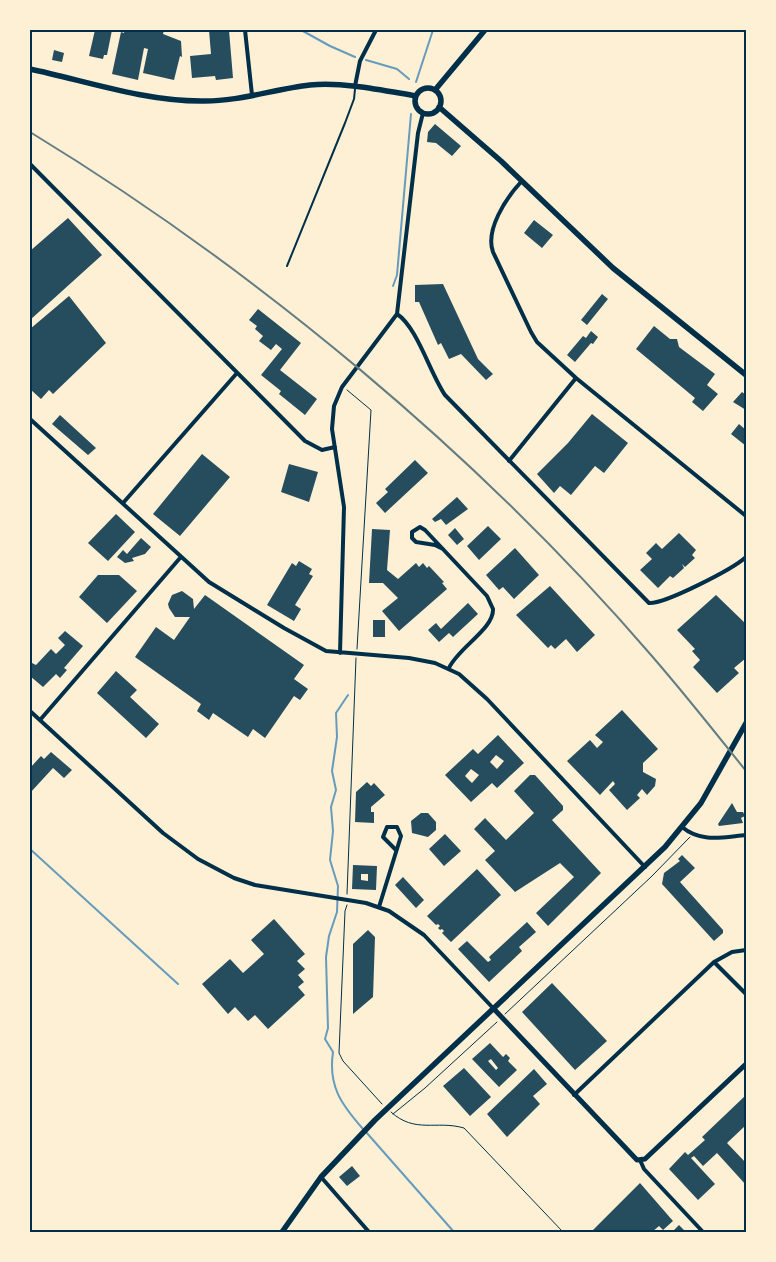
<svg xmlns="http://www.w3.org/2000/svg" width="776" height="1262" font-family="Signika,sans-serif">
<rect width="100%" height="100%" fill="#fdf0d5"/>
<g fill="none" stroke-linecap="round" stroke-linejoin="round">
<path stroke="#669bbc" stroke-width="2" d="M301,30l29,16 25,11
M366,60l31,9 12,10
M416,82l17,-52
M393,286l4,-11 14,-161
M348,695l-12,18 1,24 -5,34 4,19 -5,17 2,24 -3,29 8,26 -1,26 -8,24 -3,21 2,71 -3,11 8,13c-5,34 8,52 30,77
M30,849l148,135
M366,1132l88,100"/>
</g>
<path fill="#264d5e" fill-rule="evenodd" d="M95,30h17l-5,25h-3l-1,4 -14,-3z
M124,30h40l-1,4 18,7 1,16 -2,-1 -6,24 -31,-7 5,-24 -4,-1 -6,32 -26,-6 9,-42 3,1z
M209,30h20l4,48 -17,2 -1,-4 -23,2 -2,-22 21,-2z
M54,50l10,3 -2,9 -10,-2z
M435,124l26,22 -9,10 -16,-13 -9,-1 1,-10z
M68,218l34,37 -72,65v-69z
M534,220l19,15 -11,13 -18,-15z
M443,284l35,75 15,15 -7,6 -25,-26 -12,5 -8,-16 -3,2 -19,-43h-4v-17z
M602,294l6,5 -21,26 -6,-5z
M69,296l37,47 -53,51 -4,-4 -8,9 -11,-10v-60z
M258,309l43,34 -21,27 37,29 -12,16 -26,-21 2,-3 -20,-16 21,-26 -6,-5 -5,6 -12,-9 4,-5 -8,-7 2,-3 -8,-6z
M654,326l16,13h7l2,8 36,27 -8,11 11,9 -15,17 -11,-9 3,-4 -59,-49z
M591,331l7,6 -5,7 -2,-1 -16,19 -8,-7 16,-19 3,2z
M742,392l4,3v15l-13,-8z
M592,414l36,29 -24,30 -9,-7 -24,29 -11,-9 -6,7 -17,-19 31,-31z
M60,415l36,33 -8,7 -36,-31z
M739,424l7,6v16l-15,-12z
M202,454l28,23 -50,59 -27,-22z
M415,460l13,13 -43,40 -9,-10 12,-11 -3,-3z
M289,464l29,8 -9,30 -28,-10z
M457,497l11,12 -22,16 -5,-6 -6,3 -3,-3z
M116,514l19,18 -27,29 -20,-18z
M488,526l13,13 -22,21 -12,-14z
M455,528l9,11 -7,6 -9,-10z
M372,529l18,1 -3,40 11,9 18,-16 3,4 4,-4 4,5 2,-2 15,16 -2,1 5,6 -48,42 -17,-20 16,-13 -15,-15h-14z
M679,533l17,17 -4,5 3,3 -10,9 -3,-3 2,4 -11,10 -3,-2 -12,12 -18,-18 12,-11 -6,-6 10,-10 6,6z
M141,538l10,9 -6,7 -13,4 2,3 -9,2 -8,-6 6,-7 4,4z
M515,548l24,27 -25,24 -11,-12 -4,3 -13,-15z
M299,561l13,8 -3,5 4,2 -18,29 6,4 -7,12 -27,-16 25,-42 4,3z
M98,575h21l18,16 -30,32 -28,-26z
M550,586l45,49 -18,17 -11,-13 -11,10 -4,-4 -3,3 -32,-33z
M182,591l11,8 1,10 11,-14 99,70 -10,14 14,10 -8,11 -6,-4 -29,42 -12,-9 -5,8 -35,-24 -4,7 -12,-9 4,-7 -66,-47 21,-30 18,13 16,-23h-15l-6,-9 -1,-4 4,-9z
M716,595l30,29v34l-12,10 5,5 -22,20 -24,-26 7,-7 -8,-9 3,-2 -18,-19z
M468,603l10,11 -25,23 -4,-4 -10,9 -11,-12 8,-7 5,6z
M373,620h12v17h-12z
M65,631l18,15 -19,22 3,2 -7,8 -4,-4 -13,13 -13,-11v-14l6,3 15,-16 5,5 9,-9 -7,-7z
M116,671l21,19 -7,7 29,27 -13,14 -49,-45z
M622,710l36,39 -15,14v9l13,7 -1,7 -8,9 -5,-6 -5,6 3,3 -13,12 -18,-20 6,-6 -2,-3 -13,14 -33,-34 23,-21 7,8 6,-6 -8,-7z
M498,735l26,28 -27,25 -5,-5 -21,19 -26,-27 28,-26 5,5zM496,755l8,6 -7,8 -7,-7zM471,769l8,6 -7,8 -7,-7z
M51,752l21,18 -8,8 -11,-10 -23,25v-25l11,-12 3,3z
M530,775h5l28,31v4l-11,10 49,53 -53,53 -12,-13 38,-36 -14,-14 -45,29 -30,-32 10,-9 -21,-22 11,-11 21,22 28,-27 -20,-22z
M367,782l4,4 3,-3 11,12 -14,12v5h3v11l-19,-1 1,-30z
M732,803l5,9h6l2,4 -4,2 2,5 -24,3 -1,-2z
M421,813h7l8,9v8l-8,7 -16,-4 -1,-12z
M445,834l16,17 -17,15 -15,-17z
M682,855l13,13 -15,14 43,48v3l-9,8 -52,-57 2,-11 16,-12 -2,-2z
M353,865l24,1 -1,24 -24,-1zM361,874h7v7l-7,-1z
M477,869l24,26 -50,47 -9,-9 2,-2 -2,-2 -2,1 -2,-2 2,-2 -2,-2 -2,1 -9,-9z
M403,877l21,23 -8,8 -21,-23z
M274,919l31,35 -8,7 8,8 -7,6 6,7 -6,5 7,8 -37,34 -13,-14 -7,6 -13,-14 -7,7 -26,-30 28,-25 13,14 21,-19 -13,-14z
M527,922l9,10 -17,15 3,4 -33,31 -31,-33 9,-8 21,21 3,-2 -2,-3z
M368,930l7,7 -2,60 -20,17v-70z
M552,983l55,58 -32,29 -53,-58z
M490,1043l13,14 3,-3 4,4 -2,3 9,9 -18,17 -27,-28zM491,1059l7,9 -2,2 -8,-9z
M464,1068l27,29 -21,19 -27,-30z
M534,1069l13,15 -14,12 7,8 -33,33 -20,-23z
M746,1095v30l-19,18 19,20v22l-29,-32 -14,13 -9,-10 -3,2 24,26 -17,16 -29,-31 16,-17 3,3 17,-15 -3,-3z
M352,1166l8,10 -13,10 -8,-9z
M640,1183l33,38 -10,9 -4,-4 -7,6h-61z
M679,1225l7,7h-14z"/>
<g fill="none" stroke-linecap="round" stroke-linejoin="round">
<path stroke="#003049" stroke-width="1" d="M347,390l24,20 -14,239
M347,894l9,-236
M347,905l-2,6 -6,142 4,8 39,43
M505,1014l147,-138 38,-39
M391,1112c24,22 45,8 73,16l99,104
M393,1114l32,-26 72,-66"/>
<path stroke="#003049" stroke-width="2" d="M287,266l58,-143 9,-24 1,-10"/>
<path stroke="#003049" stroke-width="4" d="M245,30l7,65
M355,86l5,-25 16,-31
M30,164l275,277 17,9 13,-3
M521,182c-15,16 -36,48 -28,70l38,80 6,10 39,36 170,138
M397,314c20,13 33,59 48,81l204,208c16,1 84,-34 97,-46
M30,419l179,163 75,46 42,23 83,7 26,5 24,11 28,25 158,168
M509,461l67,-83
M123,503l114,-130
M443,549l-8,-4 -19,-3 -4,-4v-6l8,-5 5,3 62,66 6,13c1,20 -35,39 -44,59
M340,653l4,-146 -12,-78 2,-23 8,-19 55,-73 21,-181 5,-20
M30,711l133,122 35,26 36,19 21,7 111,18 23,8 35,24 69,73
M40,720l140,-162
M682,827c19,16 41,10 64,8
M379,907l22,-71 -4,-9h-10l-4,10 13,13
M714,962l32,32
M574,1095l140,-133 18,-10 14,-2
M640,1160l4,9 59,63
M321,1177l48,55"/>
<path stroke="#003049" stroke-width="5" d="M493,1008l144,152 8,-1 101,-95"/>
<path stroke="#003049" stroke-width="5.5" d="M30,69c56,12 114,32 171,32 37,1 73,-12 109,-16 35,-3 71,5 106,11
M415 101a13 13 0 1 1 26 0a13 13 0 1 1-26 0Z
M435,90l50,-60
M439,107l62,54 112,107 133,107
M282,1232l39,-55 54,-57 290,-273 36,-44 45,-80"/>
<path stroke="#657d81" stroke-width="2" d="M30,132c225,137 449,323 621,523 33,38 64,77 95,116"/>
</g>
<rect width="776" height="1262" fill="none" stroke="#fdf0d5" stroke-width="62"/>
<rect x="31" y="31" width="714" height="1200" fill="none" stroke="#003049" stroke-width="2"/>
</svg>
